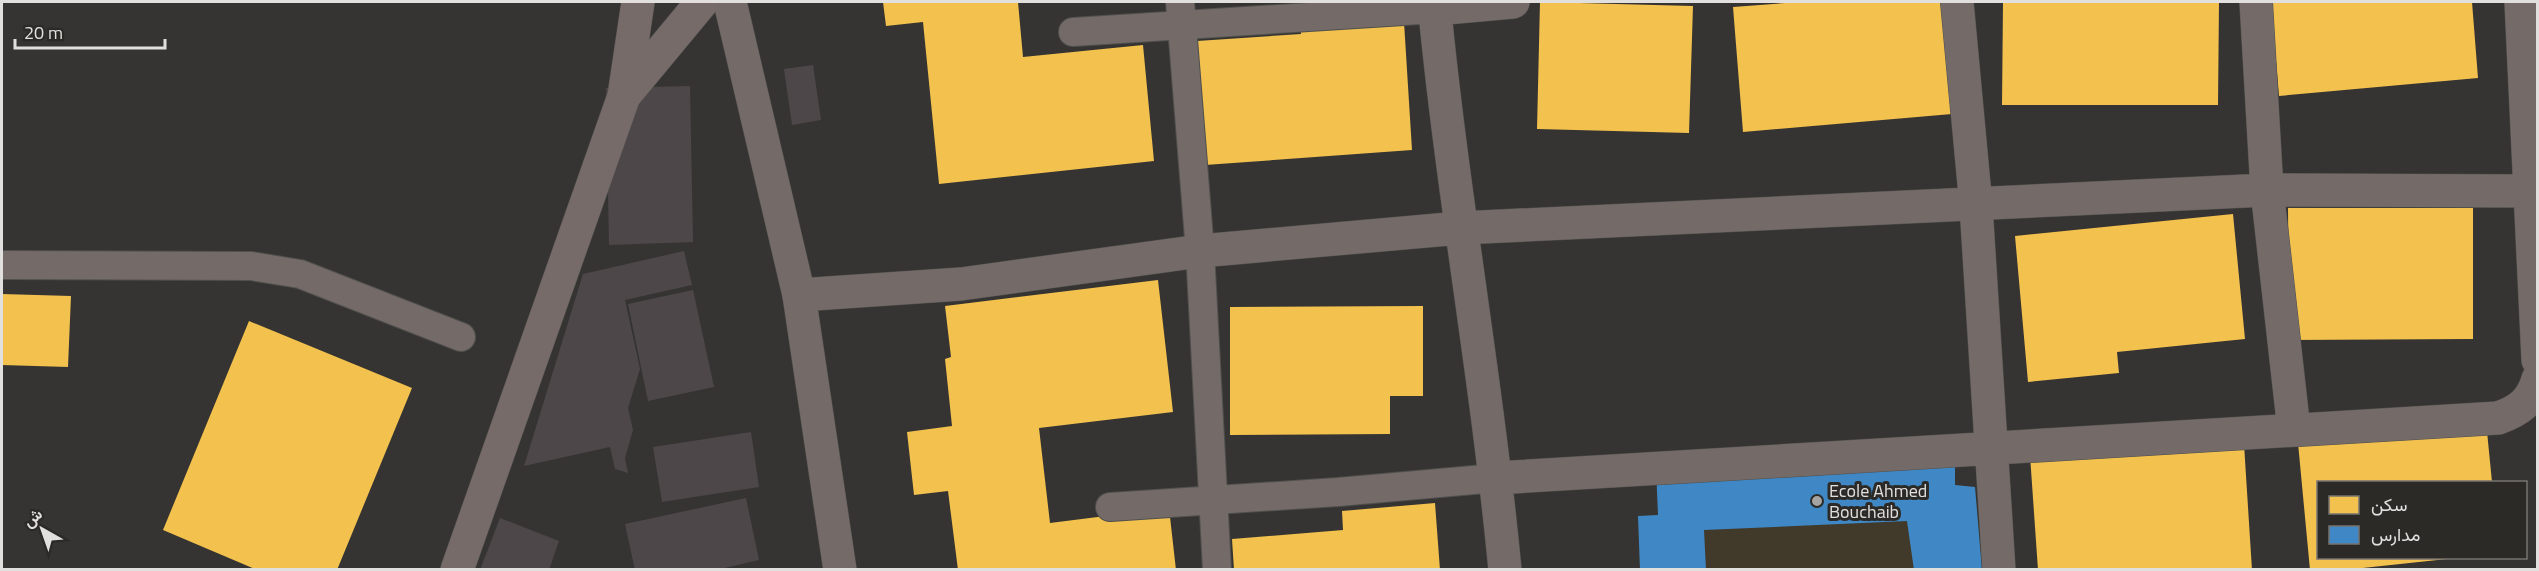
<svg xmlns="http://www.w3.org/2000/svg" width="2539" height="571" font-family="'Titillium Web',Vazirmatn,sans-serif">
<rect width="100%" height="100%" fill="#353432"/>
<path fill="#413a2b" d="M1955,441v44l20,2 7,82h-342l-2,-53 20,-1z"/>
<path fill="#f2c14e" d="M883,2h135l5,55 120,-12 11,116 -215,23 -16,-162 -37,4z
M1540,2l153,4 -4,127 -152,-4z
M1799,2h144l9,112 -209,18 -10,-125z
M2003,2h216l-1,103h-216z
M2271,2h201l6,76 -199,18z
M1403,6l9,144 -207,15 -8,-124 104,-7 -2,-21z
M2288,208h185v131l-184,1z
M2233,214l12,125 -128,13 2,21 -91,9 -13,-146z
M1158,280l15,132 -134,16 11,95 119,-15 7,62h-218l-10,-79 -34,4 -7,-63 45,-6 -7,-67 6,-2 -6,-51z
M2,294l69,2 -3,71 -66,-2z
M1423,306v90h-33v38l-160,1v-128z
M249,321l163,67 -75,182h-80l-94,-40z
M2485,411l7,71h-174v76l129,1 -103,11h-34l-12,-127z
M2029,441l215,3 8,126h-214z
M1435,503l5,67h-206l-2,-31 111,-9 -1,-19z"/>
<path fill="#3f88c5" d="M1955,441v44l20,2 7,83h-68l-7,-49 -203,9 2,40h-66l-2,-54 20,-1 -2,-47z"/>
<path fill="#4d474a" d="M813,65l8,55 -29,5 -8,-56z
M690,86l3,156 -84,3 -3,-157z
M684,251l8,34 -67,15 15,69 -12,39 5,22 -8,28 3,15 -13,-4 -5,-22 -86,19 59,-192z
M693,290l21,97 -66,14 -20,-97z
M751,432l8,55 -97,15 -9,-55z
M746,498l13,62 -43,10h-81l-10,-46z
M500,518l59,23 -10,29h-69z"/>
<g fill="none" stroke-linecap="round" stroke-linejoin="round">
<g stroke="#50504e" stroke-width="30">
<path id="service" d="M1180,2l20,249 17,319
M1073,32l362,-23
M2,265l249,1 49,8 161,63
M1110,507l228,-15 158,-14"/>
</g>
<g stroke="#50504e" stroke-width="34">
<path id="minor" d="M1434,2c18,190 53,378 71,568
M1957,2l19,204 23,364
M2256,2l11,188 27,240
M2521,2l17,358
M1435,9l78,-7
M799,295l162,-11 239,-33 260,-23 807,-38 263,1
M1496,478l1002,-60c21,-7 34,-17 40,-39"/>
</g>
<g stroke="#50504e" stroke-width="34">
<path id="tertiary" d="M730,2l69,293 41,275"/>
</g>
<g stroke="#50504e" stroke-width="34">
<path id="secondary" d="M624,96l78,-94
M457,570l167,-474 14,-94"/>
</g>
<use href="#service" stroke="#746a68" stroke-width="28"/>
<use href="#minor" stroke="#746a68" stroke-width="33"/>
<use href="#tertiary" stroke="#746a68" stroke-width="33"/>
<use href="#secondary" stroke="#766b69" stroke-width="33"/>
</g>
<circle fill="#a5a4a2" stroke="#2c2a27" stroke-width="2" cx="1817" cy="501" r="6"/>
<g text-anchor="middle" stroke-width="6" stroke-linejoin="round" paint-order="stroke">
<g font-size="18" fill="#e2e0de" stroke="#2c2a27" text-anchor="start">
<text x="1829" y="497">Ecole Ahmed<tspan x="1829" dy="21">Bouchaib</tspan></text>
</g>
</g>
<rect width="2539" height="571" fill="none" stroke="#e2e0de" stroke-width="6"/>
<rect x="2317" y="481" width="210" height="78" fill="#2c2a27" stroke="#757370" stroke-width="1.5"/>
<rect x="2329" y="496" width="30" height="18" fill="#f2c14e" stroke="#757370" stroke-width="1.5"/>
<text x="2371" y="511" font-size="18" fill="#e2e0de">سكن</text>
<rect x="2329" y="526" width="30" height="18" fill="#3f88c5" stroke="#757370" stroke-width="1.5"/>
<text x="2371" y="541" font-size="18" fill="#e2e0de">مدارس</text>
<g transform="translate(42 529) rotate(320)" stroke="#2c2a27" stroke-width="4.5" paint-order="stroke">
<path d="M0-4.5L10 22L0 15L-10 22Z" fill="#e2e0de"/>
<text y="-9" font-size="16" font-weight="bold" text-anchor="middle" fill="#e2e0de">ش</text>
</g>
<path d="M15 39v9h150v-9" fill="none" stroke="#e2e0de" stroke-width="3"/>
<text x="24" y="39" font-size="18" fill="#e2e0de" stroke="#2c2a27" stroke-width="4.5" paint-order="stroke">20 m</text>
</svg>
